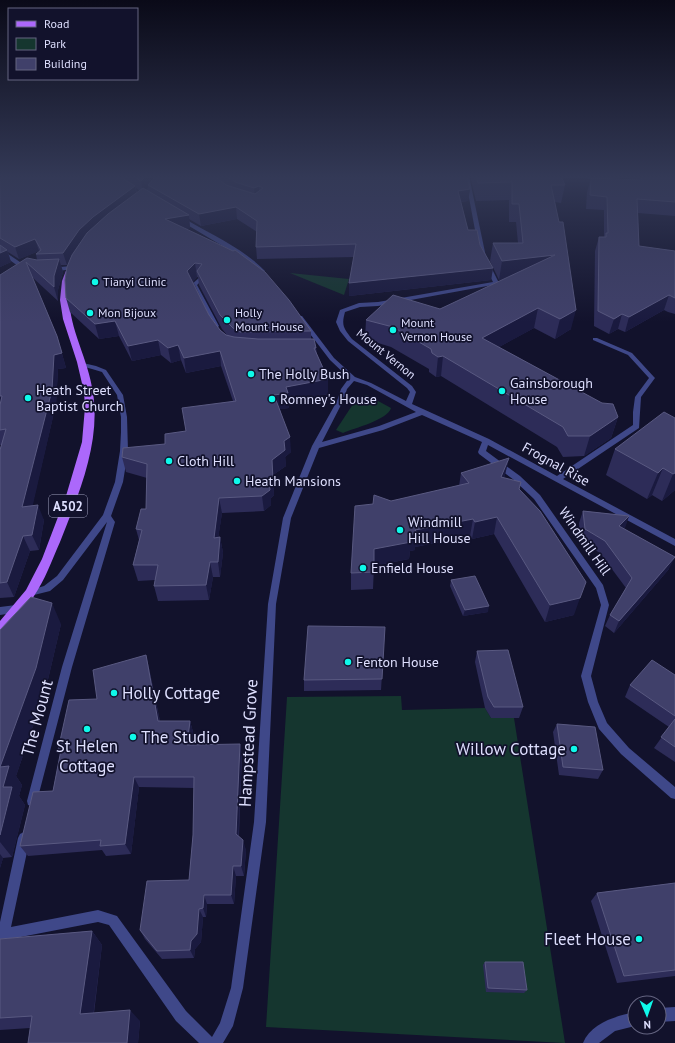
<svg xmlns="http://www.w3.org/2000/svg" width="675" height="1043" font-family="'PT Sans',sans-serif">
<rect width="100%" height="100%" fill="#12122c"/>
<path fill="#15362f" d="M290,273l59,6 -5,16z
M367,395l24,13c-3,12 -37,20 -48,25l-7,-3 21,-32z
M401,696l1,14 83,-2 6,10h23l51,325 -299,-16 21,-330z"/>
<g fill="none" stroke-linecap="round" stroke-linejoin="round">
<path fill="#3f4889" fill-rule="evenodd" d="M465,176h4l17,81 13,26 -1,1 -120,22 -18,1 -15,5c-4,14 -1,16 7,27l60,47 4,6 -4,12 77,35 68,37 76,-51v-13l2,-15 14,-19 -21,-23 -35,-15v-2h4l35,15 22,24 1,1 -14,19 -2,31 -76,51 112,60v7l-187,-101 -2,6 34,25 20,19 63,90 6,20 -18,71 7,26 9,21 22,25 46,39v12l-4,-1 -50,-44 -22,-25 -11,-27 -7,-26 20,-71 -5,-17 -62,-89 -20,-19 -35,-26 -1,-2 4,-10 -60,-27 -39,15 -64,18 -28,70 -15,86 -10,218 -23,166 -10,38 -10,17h-24l-23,-22 -67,-96 -11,-3 -98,19v-19l18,-84 2,-4 4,-2 4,2 2,4 -19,89 87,-17 19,6 69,95 26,26 8,-14 11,-35 23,-166 14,-218 15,-86 29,-72 25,-45 4,-12 8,-11 -19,-18 -33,-43 1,-1h4l32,42 21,19 16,6 35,18 4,-9 -3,-4 -59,-47 -8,-10 -4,-9 4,-12 19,-7 19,-1 115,-20 -13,-25zM354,381l13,4 49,27 -37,14 -57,16 21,-41 4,-12z
M574,176h12l16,4 -2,1z
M179,218h4c26,15 61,31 82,53l-5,1 -29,-21 -52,-31z
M0,249l2,1 27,18 -3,2 -8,-4 -18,-13z
M71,266l2,1v2l-22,3 -3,-2 3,-2z
M200,277l3,2 -6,6 22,41 -1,1 -2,1 -3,-2 -22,-41z
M83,363l13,3 10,4 17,25 4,22 1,34 -5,31 -12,34 4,6 -43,145 -35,134 -1,4 -4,1 -4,-1 -1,-4 35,-134 45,-145 -44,58 -13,11 -20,5 -3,-1 -1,-2 1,-2 17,-5 13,-10 46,-61 12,-33 5,-31 1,-19v-15l-4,-22 -15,-23 -10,-3 -11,-3 -1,-1z
M16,605l3,1 1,3 -1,3 -19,3v-8z
M675,1007v14l-16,1v-14z
M635,1012v14l-20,5 -16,12h-16c8,-20 33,-27 52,-31z"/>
<path fill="#ac68fb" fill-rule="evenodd" d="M67,268h3l4,2c-16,45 13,79 19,123 8,50 -15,103 -33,149 -8,18 -15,38 -26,54 -9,14 -20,25 -30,39l-4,1v-15l26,-31 16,-31 24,-63 16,-54 3,-35 -1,-15 -7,-30 -14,-43 -3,-19 2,-19z"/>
</g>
<path fill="#2d2c58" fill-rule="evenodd" d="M0,176h467l3,13 -2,12 -7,1 7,28 12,15 13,23 -2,12 -142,16v-13l5,-26 -97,2 -1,-12 1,-15 -20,-13 -36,7 -12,-7 1,9 -4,1 125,102v8l5,9 1,6 11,25v15l-40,8 1,6 -9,1 11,43 -6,5 1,9 -13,9 1,20 -3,3v7l-7,6 -42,2 -4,25 2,-1 3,16 -3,24h-7l-4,23 -51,1 -4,-15 1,-6 -17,1 -5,-16 6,-25 -3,-11 10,-20 1,-31 -21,-6 -4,-15 43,-13 68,-43 -12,-35 -35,7 -5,-13 -10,3 -10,-8 -29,6 -13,-25 -20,3 -29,-27 -4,-14 3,-36 -2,3h-6l2,7 -5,18v11l-26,-24 29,73 5,18 -8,1 -2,35 -24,102 12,14 -5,30 -9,1 -16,46 -14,1v-148l1,-5h-1v-170l27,-17 10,2 -1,-6 3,-2v-1l-20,8 -11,-7 3,10 -11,5zM136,188l4,3 -3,2zM197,277h1l1,8 23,44 5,6 -7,-5 -11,-15 -16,-34z
M472,176h89l4,9 -4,18 -6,-1 16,127 -16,10 -21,-11 -35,19 119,70 -7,21 -27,18 -21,1 -6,-10 -116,-71 -5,1 -7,-5v-3l-38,-22 -26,-8 1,-19 74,-11 64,-30 -5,1 -9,-19 3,-18h25l-2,-21h-7v-22l-33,1 -5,-21z
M628,176h47v40l-37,-3 1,33 36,5v63l-7,-2 -4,-2 -39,22 -7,-3 -9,5 -15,-8 1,-75 4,-14h5v-27l-18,-1 1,-17 4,-14 44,2h-5z
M675,418v72l-13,11 -10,-6 -5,4 -41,-24 9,-26z
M509,458l-5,20 15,11 55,126 -29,7 -51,-88 -22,5 -2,-3 -55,11v3l-5,1 -1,8 -35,7 -1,23 -22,1v-17l40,-72 68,-15 2,-13z
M583,511l46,5 -5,13 45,40 -55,64 -9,-7 5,-11 16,-27 -26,-35 -20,-12 -1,-18z
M451,580l37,32 -25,4 -13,-30z
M61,624l-15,64 -30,88 6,9 -3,11 6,9 -13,52 -9,1 -3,10v-238z
M385,627l-4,63 -77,1v-11z
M477,651l46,56 -4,11h-28l-6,-10 -10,-46z
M146,655l3,13 11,53h30l3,11 -1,13 50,10 -3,81 7,14 -2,26h-8l-2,28h-27l-1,13h-3l-2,25 -6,7 -1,9 -32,1 -17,-20 -5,-9 49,-50 4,-45 1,-47 -55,-1 -8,67 -25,2 -4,-6 -74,6 -8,-10 33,-55 7,-36 -2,-5 39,-51z
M675,675v87l-21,-14 15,-21 -44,-30 5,-12z
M557,724l46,46 -5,9 -39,-4 -6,-43z
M675,883v93l-58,7 -26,-82 6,-8z
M92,931l10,14 -8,68 46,8 -2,22h-110l2,-15 -30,2v-91z
M485,962l42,28 -3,3 -38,-1 -3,-27z"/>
<path fill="#1a1a3f" d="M146,176h14l-12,9v3l-5,5 -2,-12z
M135,186l2,11 -55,46 -15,22 -4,-12 16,-23 14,-13z
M259,186v12l-4,1 -1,-11z
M470,189l-2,12 -11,1 1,-11z
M236,207l1,12 -36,7 -2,-12z
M189,215l1,13 -22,5 -3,-14z
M35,239l4,12 -20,8 -4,-12z
M7,250l4,12 -11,5v-14z
M555,255l-4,19 -52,6 3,-19z
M59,259l4,13 -5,18v11l-4,-14v-11z
M195,263l2,14 -7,8 -3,-14z
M493,268l-2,12 -142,16v-13z
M669,295l-5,15 -39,22 4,-15z
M538,308l-4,20 -55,30 3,-20z
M576,310l-5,19 -16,10 5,-20z
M622,314l-4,15 -9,5 5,-15z
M115,321l4,15 -20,3 -4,-15z
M57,336l9,32 -8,1 -2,35 -27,118 -7,-15 32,-152z
M158,340l3,15 -29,6 -4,-15z
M178,345l3,15 -10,3 -3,-15z
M220,351l1,15 -35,7 -2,-15z
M443,356l-2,20 -5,1 2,-20z
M328,379v15l-40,8 1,6 -14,2 -1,-15 12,-8z
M0,396h2l-2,16z
M618,417l-7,21 -27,18 6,-20z
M290,437l1,15 -6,5 -1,-16z
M285,450l1,16 -13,9 1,20 -3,3v7l-7,6 -2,-15 7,-14 3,-22z
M509,458l-4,17 -8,19 4,-17z
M663,468l-11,27 -5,4 11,-26z
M675,473v17l-13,11 11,-27z
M219,498l3,15 -6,40 -2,-15z
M38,505l6,15 -5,30 -7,-15z
M629,516l-4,12 -11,10 5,-12z
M497,517l-3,17 -22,5 3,-17z
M473,519l-3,17 -55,11v3l-5,1 -1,8 -36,7 1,-17 41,-19z
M23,536l7,15 -16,46 -7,-15z
M220,537l3,16 -3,24 -2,-15z
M675,557l-6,12 -55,64 5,-12z
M210,562l3,15 -4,23 -3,-15z
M580,598l-6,17 -29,7 5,-17z
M52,603l9,21 -15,64 -30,88 6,9 -3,11 6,9 -13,52 -12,-15v-75z
M489,606l-1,6 -25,4 2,-6z
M146,655l3,13 13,64 -4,-11z
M190,721l3,11 -3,24 -3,-11z
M240,744l2,11 -4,89 -2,-10z
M134,777l5,10 -8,67 -6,-10z
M243,840l3,10 -2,26 -3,-10z
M0,854l3,4 -3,10z
M233,866l3,10 -2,28 -3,-9z
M204,895l3,9 -1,13 -3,-9z
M199,909l4,8 -2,25 -6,7 -1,9 -4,-8 1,-9z
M92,931l10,14 -10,80 -12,-11z
M130,1010l10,11 -2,22h-11z"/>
<path fill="#40406a" stroke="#595981" d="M5,176h114l16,10 -42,31 -14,13 -16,23 -27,1 5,-4 -6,-11 -20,8 -15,-9v-60z
M133,176h13l-5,5z
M156,176h59l11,9 29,9 8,-6 -4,-2 -5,2 -19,-6 -9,-6h241l3,13 -12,2 10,39h9l3,15 13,23 -144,15 7,-39 -100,3 1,-26 -21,-14 -37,7 -51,-29z
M476,176h85l4,9h-14l8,37h4l13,88 -16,9 -22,-11 -56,30 120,65 11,1 5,13 -28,19h-22l-5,-9 -120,-71 -5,1 -6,-4 -1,-4 -38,-22 -27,-7 27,-25 47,14 115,-54 -53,6 -9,-18h30l-4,-39h-7v-22l-34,1z
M640,176h35v26l-38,-3 2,47 36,5v47l-6,-3 -40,22 -7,-3 -8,5 -16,-8 1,-74h7v-4h2l-1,-36 -17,-2 1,-17 51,2z
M143,188l46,27 -24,4 68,32 2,-1 30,22 24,28 22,31 -71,1 -7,-4 -13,-13 -23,-44 5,-7 -7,-1 -8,8 22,44 11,15 6,5 8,2 24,2h56l2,9h-2l14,31 -42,8 2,6 -14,2 16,42 -6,4 1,9 -13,10 1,20 -4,2 1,8 -8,6 -43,2 -5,40 6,-1 -2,25h-8l-4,23 -52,1 4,-21h-25l9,-35 -6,-1 5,-20h5l1,-45 -25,-7 1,-9 42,-4v-10l21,-3 -4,-23 54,-7 -16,-50 -36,7 -6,-13 -10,3 -10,-8 -30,6 -13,-25 -20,3 -29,-26 -1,-18 2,-13 5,-12 15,-22 21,-19z
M0,245l7,5 -7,3z
M27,258l10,2 22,-1 -5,17v11l-28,-25 31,74 5,17 -8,2 -2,35 -30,117 16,-2 -6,30 -9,1 -16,46 -7,1v-133l6,-21 -6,1v-25l2,-9h-2v-121z
M664,412l11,6v55l-2,1 -10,-6 -5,5 -43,-24z
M509,458l-8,19 20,5 -2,7 21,22 46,71 -6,16 -30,7 -53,-88 -22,5 -2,-3 -58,11 2,3 -9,2 3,7 -37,7v23l-23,1 4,-67 18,-2 1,-9 17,6 78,-18 -8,-10z
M583,511l46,5 -10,10 56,31 -56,64 -9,-6 22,-37 -27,-37 -20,-12z
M475,576l14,30 -24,4 -14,-30z
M31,597l21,6 -16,65 -36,99 9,-1 -6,21h9l-12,48v-205z
M308,626l77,1 -3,52 -78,1z
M508,650l15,57h-29l-6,-10 -11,-46z
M146,655l12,66h32l-3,24 53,-1 -4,90 7,6 -2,26h-8l-2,29h-27l-1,13 -4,1 -2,25 -6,7 -1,9 -33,1 -17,-21 7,-49 42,-1 4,-45 1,-58h-60l-9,67 -25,2 1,-6 -81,6 13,-54 20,-1 8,-41h-3l11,-50 28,-1 -4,-29z
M652,660l23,15v41l-45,-31z
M675,719v28l-14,-10z
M557,724l38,3 8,43 -40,-3z
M675,883v87l-51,6 -27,-83z
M92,931l-12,83 50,-4 -3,33h-99l4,-27 -32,2v-79z
M485,962h38l4,28 -39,-2z"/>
<linearGradient id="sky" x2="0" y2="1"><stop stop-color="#0a0a18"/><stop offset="0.55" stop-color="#333956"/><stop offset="1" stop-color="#333956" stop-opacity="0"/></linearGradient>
<rect width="675" height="322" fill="url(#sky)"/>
<g fill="#0ff9ea" stroke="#12122c" stroke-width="1.5">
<circle cx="95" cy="282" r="4"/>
<circle cx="90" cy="313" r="4"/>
<circle cx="227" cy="320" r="4"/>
<circle cx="393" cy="330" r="4"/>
<circle cx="251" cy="374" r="4"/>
<circle cx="502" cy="391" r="4"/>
<circle cx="28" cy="398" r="4"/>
<circle cx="272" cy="399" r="4"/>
<circle cx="169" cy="461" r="4"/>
<circle cx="237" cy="481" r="4"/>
<circle cx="400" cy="530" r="4"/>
<circle cx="363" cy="568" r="4"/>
<circle cx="348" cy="662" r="4"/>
<circle cx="114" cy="693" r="4"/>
<circle cx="87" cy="729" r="4"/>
<circle cx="133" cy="737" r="4"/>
<circle cx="574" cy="749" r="4"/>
<circle cx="639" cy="939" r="4"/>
</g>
<g text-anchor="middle" stroke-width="3.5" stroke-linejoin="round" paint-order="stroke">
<g font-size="12" fill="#dedffe" stroke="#12122c" text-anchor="start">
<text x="103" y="286">Tianyi Clinic</text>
<text x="98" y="317">Mon Bijoux</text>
<text x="235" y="317">Holly<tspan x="235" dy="14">Mount House</tspan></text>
<text x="401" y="327">Mount<tspan x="401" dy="14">Vernon House</tspan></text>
</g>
<g font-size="12" fill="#dedffe" stroke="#12122c">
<text transform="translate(386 354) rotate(39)" y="4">Mount Vernon</text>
</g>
<rect fill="#12122c" stroke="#a1a2bf" stroke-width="1" x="49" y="495" width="38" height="22" rx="3"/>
<g font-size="13" font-weight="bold" fill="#dedffe">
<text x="68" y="511">A502</text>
</g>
<g font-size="14" fill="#dedffe" stroke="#12122c" text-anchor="start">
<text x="259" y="379">The Holly Bush</text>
<text x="510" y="388">Gainsborough<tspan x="510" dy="16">House</tspan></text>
<text x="36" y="395">Heath Street<tspan x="36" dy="16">Baptist Church</tspan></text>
<text x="280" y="404">Romney's House</text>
<text x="177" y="466">Cloth Hill</text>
<text x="245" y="486">Heath Mansions</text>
<text x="408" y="527">Windmill<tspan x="408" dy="16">Hill House</tspan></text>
<text x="371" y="573">Enfield House</text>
<text x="356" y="667">Fenton House</text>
</g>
<g font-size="14" fill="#dedffe" stroke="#12122c">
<text transform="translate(556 464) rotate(29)" y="5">Frognal Rise</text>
<text transform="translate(585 541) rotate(55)" y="5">Windmill Hill</text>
</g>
<g font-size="17" fill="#dedffe" stroke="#12122c" text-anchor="start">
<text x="122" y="699">Holly Cottage</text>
<text x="141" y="743">The Studio</text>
<text x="87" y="752" text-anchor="middle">St Helen<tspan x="87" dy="20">Cottage</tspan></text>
<text x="566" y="755" text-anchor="end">Willow Cottage</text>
<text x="631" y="945" text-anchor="end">Fleet House</text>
</g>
<g font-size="17" fill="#dedffe" stroke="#12122c">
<text transform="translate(37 718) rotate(-75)" y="6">The Mount</text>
<text transform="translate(248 743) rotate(-87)" y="6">Hampstead Grove</text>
</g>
</g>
<rect x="8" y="8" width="130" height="72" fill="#12122c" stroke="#646480"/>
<rect x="16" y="21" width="20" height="6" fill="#ac68fb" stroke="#646480"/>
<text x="44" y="28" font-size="12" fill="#dedffe">Road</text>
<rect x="16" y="38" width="20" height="12" fill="#15362f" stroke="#646480"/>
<text x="44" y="48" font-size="12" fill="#dedffe">Park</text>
<rect x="16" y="58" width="20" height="12" fill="#40406a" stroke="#646480"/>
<text x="44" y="68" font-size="12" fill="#dedffe">Building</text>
<g transform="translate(647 1015) rotate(178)"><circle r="19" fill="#12122c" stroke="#646480"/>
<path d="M0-3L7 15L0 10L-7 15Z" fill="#0ff9ea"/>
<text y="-6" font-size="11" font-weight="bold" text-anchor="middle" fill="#dedffe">N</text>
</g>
</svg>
